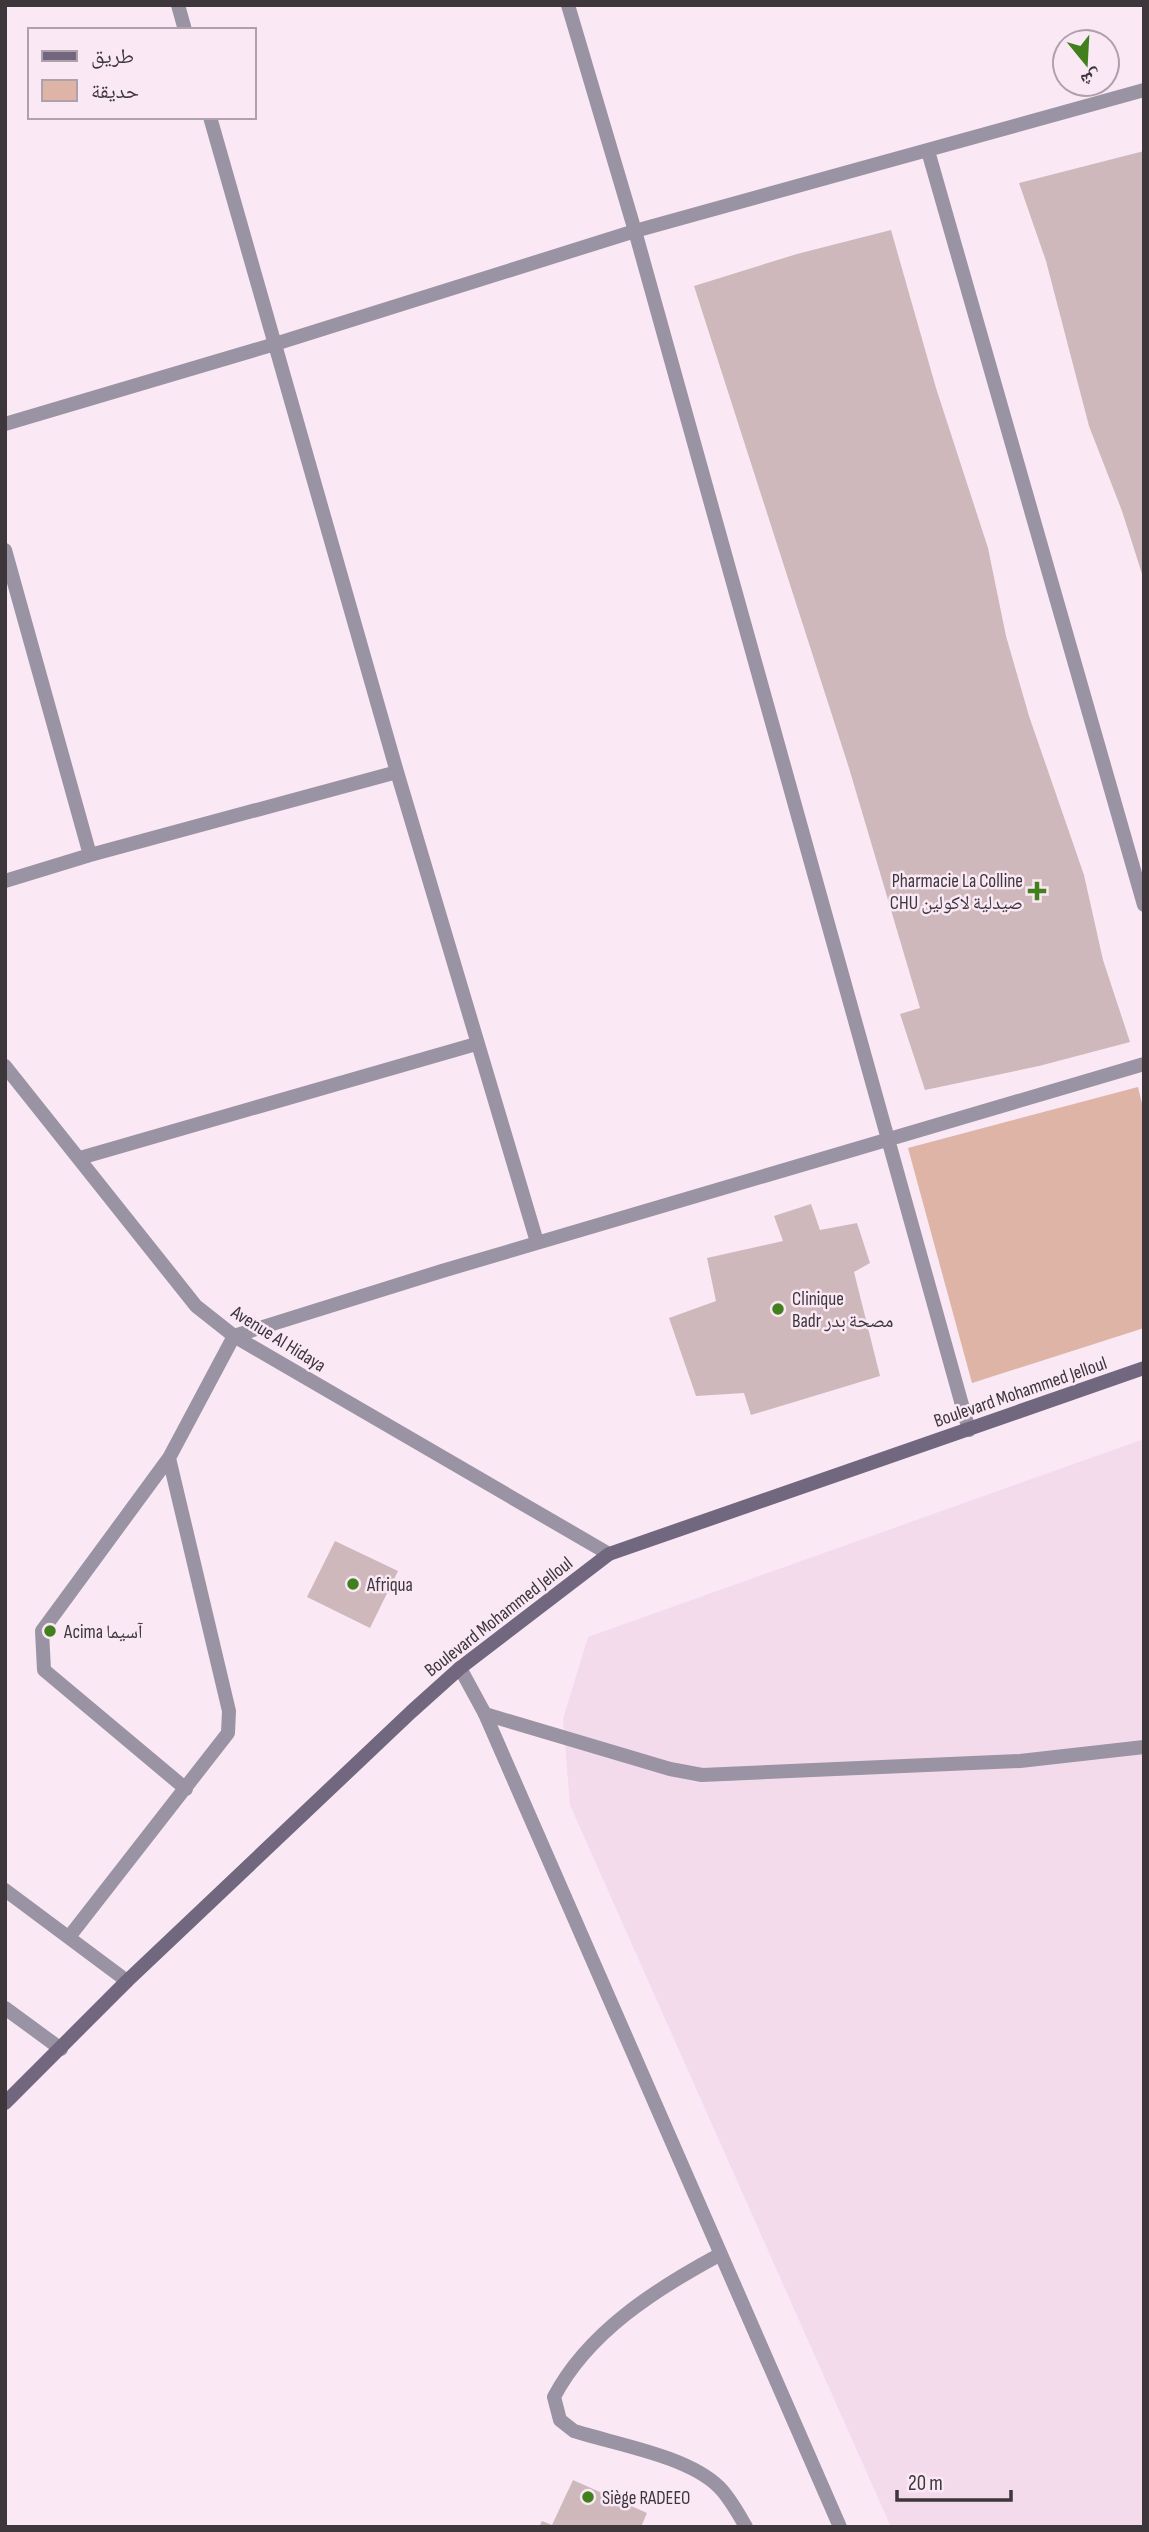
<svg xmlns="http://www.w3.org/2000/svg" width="1149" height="2532" font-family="'Sofia Sans Condensed','Noto Naskh Arabic',sans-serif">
<rect width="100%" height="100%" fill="#fae8f5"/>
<path fill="#f3dbec" d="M1144,1439v1088h-253l-321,-722 -7,-86 25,-82z"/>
<path fill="#ddb4a6" d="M1138,1087l6,25v216l-172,55 -64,-235z"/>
<path fill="#ceb8bb" d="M1144,151v426h-1l-21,-66 -33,-85 -43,-165 -27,-78z
M891,230l45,158 52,160 18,88 23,80 55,159 19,85 27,82 -91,24 -114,24 -25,-76 20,-6 -71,-240 -155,-482 103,-32z
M811,1204l9,26 37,-7 13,40 -16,9 26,104 -129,39 -7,-22 -48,3 -27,-78 47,-17 -9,-43 76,-17 -9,-25z
M335,1541l63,30 -28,57 -63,-31z
M573,2480l74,33 -6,14h-102l3,-6 10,4z"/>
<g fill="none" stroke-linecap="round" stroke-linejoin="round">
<path stroke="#9993a3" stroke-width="14" d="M485,1714l185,55 32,6 318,-14 124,-14
M186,1789l-142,-119 -2,-39 127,-173 65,-122
M5,1890l122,91
M69,1937l159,-204 1,-22 -60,-253
M719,2255c-63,34 -131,77 -165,142l6,23 14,11c41,13 114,25 145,56 11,11 19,26 27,40"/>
<path stroke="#9993a3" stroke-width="14" d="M178,5l7,25
M568,5l67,226 334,1199
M210,117l187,655 140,470
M928,151l216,754
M5,424l270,-80 360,-113 509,-141
M5,550l85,305
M5,881l85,-26 307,-83
M5,1066l191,240 38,30 375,218
M80,1158l396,-114
M234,1336l208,-65 702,-207
M460,1668l25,46 355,813
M5,2008l56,41"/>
<path stroke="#71687f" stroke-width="14" d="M5,2103l122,-122 284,-269 49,-44 149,-114 535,-186"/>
</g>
<g fill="#42801d" stroke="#fae8f5" stroke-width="2.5">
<path d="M1033.5 880.5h7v7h7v7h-7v7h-7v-7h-7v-7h7z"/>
<circle cx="778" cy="1309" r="7"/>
<circle cx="353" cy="1584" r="7"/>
<circle cx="50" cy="1631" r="7"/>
<circle cx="588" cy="2497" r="7"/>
</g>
<g text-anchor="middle" stroke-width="5" stroke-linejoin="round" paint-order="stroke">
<g font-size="19" fill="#3d363b" stroke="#fae8f5" text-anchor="start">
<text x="1023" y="887" text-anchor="end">Pharmacie La Colline<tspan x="1023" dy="22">CHU صيدلية لاكولين</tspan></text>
<text x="792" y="1305">Clinique<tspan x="792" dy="22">Badr مصحة بدر</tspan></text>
<text x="367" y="1591">Afriqua</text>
<text x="64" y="1638">Acima آسيما</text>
<text x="602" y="2504">Siège RADEEO</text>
</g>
<g font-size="19" fill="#3d363b" stroke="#fae8f5">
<text transform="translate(279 1338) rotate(32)" y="7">Avenue Al Hidaya</text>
<text transform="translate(1020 1391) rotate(-19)" y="7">Boulevard Mohammed Jelloul</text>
<text transform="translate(498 1616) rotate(-38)" y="7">Boulevard Mohammed Jelloul</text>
</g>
</g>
<rect width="1149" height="2532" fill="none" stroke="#3d363b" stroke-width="14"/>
<rect x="28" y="28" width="228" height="91" fill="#fae8f5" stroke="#aea1ab" stroke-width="2"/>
<rect x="42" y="51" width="35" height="10" fill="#71687f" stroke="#aea1ab" stroke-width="2"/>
<text x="91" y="63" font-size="21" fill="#3d363b">طريق</text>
<rect x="42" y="80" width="35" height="21" fill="#ddb4a6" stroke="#aea1ab" stroke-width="2"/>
<text x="91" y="98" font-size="21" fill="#3d363b">حديقة</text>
<g transform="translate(1086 63) rotate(162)"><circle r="33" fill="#fae8f5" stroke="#aea1ab" stroke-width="2"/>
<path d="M0-5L12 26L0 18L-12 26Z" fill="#42801d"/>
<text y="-10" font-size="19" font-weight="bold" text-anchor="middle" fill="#3d363b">ش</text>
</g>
<path d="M897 2490v10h114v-10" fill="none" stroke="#3d363b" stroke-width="3.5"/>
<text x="908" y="2490" font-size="21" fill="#3d363b" stroke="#fae8f5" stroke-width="5" paint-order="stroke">20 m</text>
</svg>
